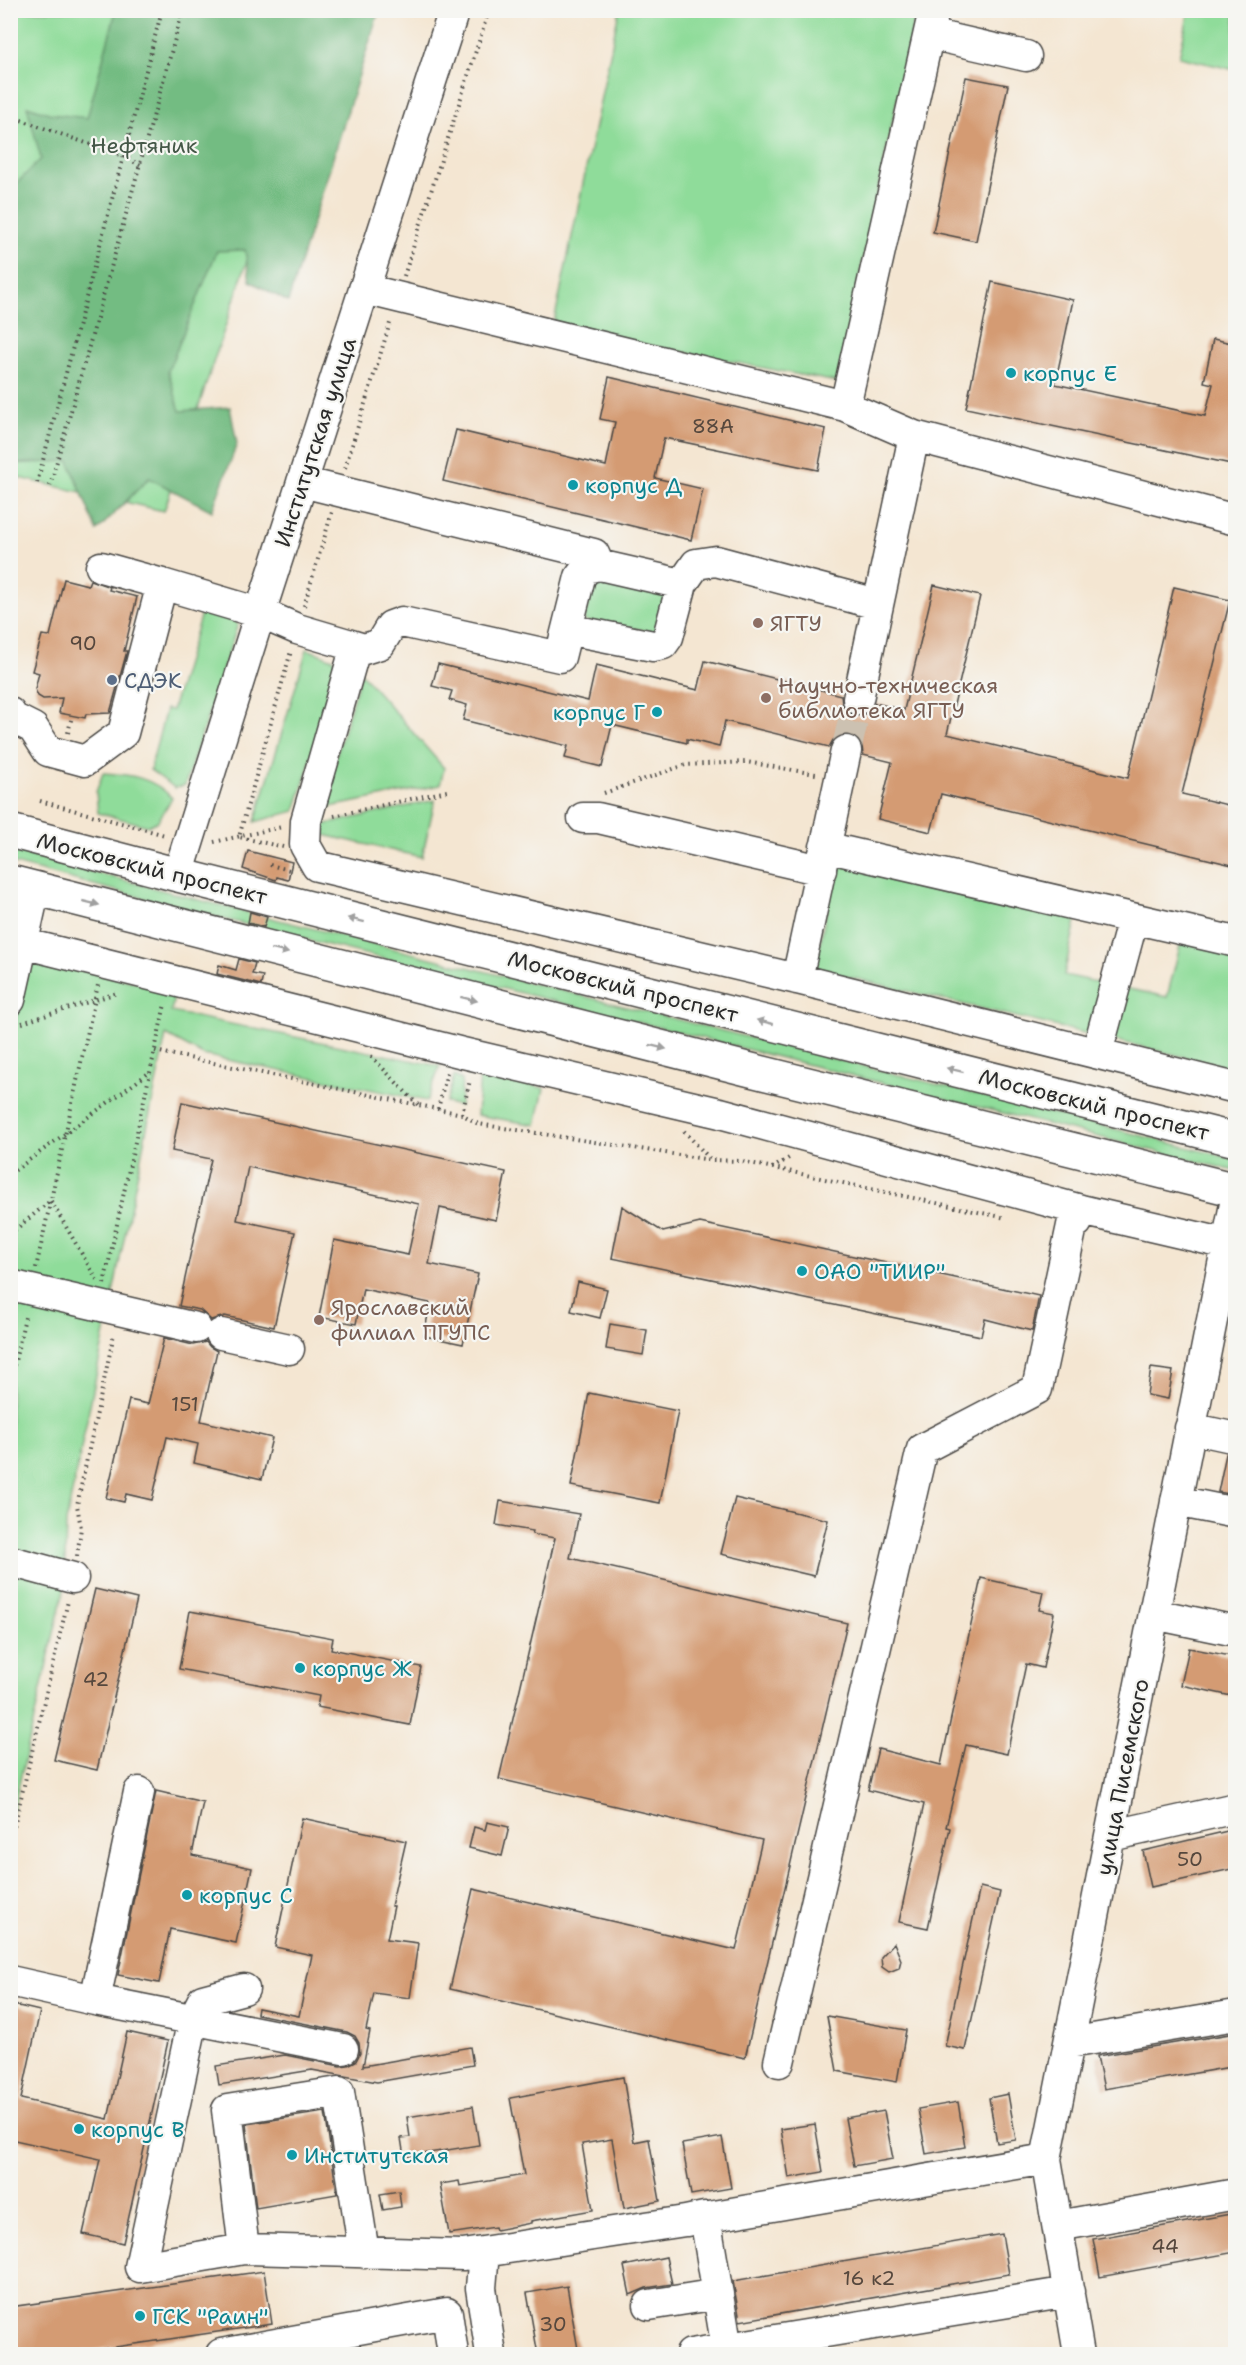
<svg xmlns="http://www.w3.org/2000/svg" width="1246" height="2365" font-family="'Shantell Sans',sans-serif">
<rect width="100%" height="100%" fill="#f6f6f2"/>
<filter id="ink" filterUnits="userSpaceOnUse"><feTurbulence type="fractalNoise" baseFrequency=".0167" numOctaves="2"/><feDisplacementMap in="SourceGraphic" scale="12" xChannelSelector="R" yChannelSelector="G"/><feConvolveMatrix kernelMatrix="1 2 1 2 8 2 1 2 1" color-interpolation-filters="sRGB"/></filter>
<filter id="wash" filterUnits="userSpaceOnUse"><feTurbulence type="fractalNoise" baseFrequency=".008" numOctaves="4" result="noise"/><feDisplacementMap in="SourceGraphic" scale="24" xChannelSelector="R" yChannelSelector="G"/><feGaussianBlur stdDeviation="1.35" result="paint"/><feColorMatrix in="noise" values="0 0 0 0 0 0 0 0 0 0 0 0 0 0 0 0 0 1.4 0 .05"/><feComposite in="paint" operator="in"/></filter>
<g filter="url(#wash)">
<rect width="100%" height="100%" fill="#f4e6d2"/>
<path fill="#8fdc9a" stroke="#5d8462" stroke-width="1.5" d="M10,11h320l-166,500 -153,-35z
M619,11h297l-79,371 -284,-55z
M1189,11h33l13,3v56l-56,-13z
M594,575l75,15 -13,42 -72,-11z
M203,607l20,4 15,13 -53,161 -10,3 -25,-18 16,-61 6,1z
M307,649l34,13 -46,149 -40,11z
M361,673l83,95 -4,17 -120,24z
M103,773c27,1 51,5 69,25l-14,23 -10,5 -50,-13 -2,-21z
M435,800l-13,57 -103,-23 3,-9z
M10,850l189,50 1036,259v12l-1039,-259 -185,-49z
M836,861l241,55 -13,59 103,22 14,-55 54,12v115l-420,-100z
M30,958l145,33 -4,21 269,54 -13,35 -224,-46 -37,-20 -100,487 -2,68 -53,229 -1,-774z
M480,1074l64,14 -8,37 -59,-10z
M454,1076l8,4 -2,26 -14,-3z"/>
<path fill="#73bc82" stroke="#4f7456" stroke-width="1.5" d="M116,11h263l-91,291 -38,-21 -5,-31 -28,1 -49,120 12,40 50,-4 7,37 -25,67 -63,-33 -52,53 -28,-70 -58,3 -1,-274 31,-31 -14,-53 25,8 35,4z"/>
<g id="blocks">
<path fill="#d49b73" d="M966,77l42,8 -32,156 -43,-9z
M992,282l81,18 -18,84 150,32 8,-32 -9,-2 9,-43 23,5v121l-270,-57z
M609,377l217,52 -8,41 -154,-32 -9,40 48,11 -12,51 -248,-59 13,-51 150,36 9,-44 -15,-3z
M64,579l24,6 2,-5 20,7 -1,3 28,7 -13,54h3l-17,62 -24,1 -1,4 -26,-5 3,-15 -19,1 -5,-3 -3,-7 4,-16 -7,-2 10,-36 8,1z
M934,585l46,11 -33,138 181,44 46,-191 56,13 -48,194 54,13v59l-295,-72 -10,38 -53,-13 14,-57 -29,-7 -1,-10 -4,-6 -8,-5 -10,1 -7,5 -4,7 -104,-26 -6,26 -32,-8v4l-75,-18 -10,42 -37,-9 3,-12 -105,-26 4,-15 -18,-5 3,-9 -20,-5 6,-22 150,37 8,-36 102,25 7,-29 136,34 1,10 5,7 7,4 10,-1 7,-5 4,-7 29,7z
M248,851l44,11 -4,18 -11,-3 -1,3 -33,-11z
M250,912l17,5 -3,10 -16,-4z
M239,959l16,4 -3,11 11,2 -2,9 -44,-11 2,-9 17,5z
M182,1102l324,70 -10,48 -56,-12 -11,56 49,10 -15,70 -39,-8 6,-33 -67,-14 -7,35 -37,-7 15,-77 74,15 11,-51 -171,-37 -11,53 58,12 -21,95 -49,-11 -14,4 -11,-10 -21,-4 32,-147 -39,-8z
M622,1206l41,26 37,-9 339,73 -7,35 -47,-12 -4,17 -369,-78z
M578,1282l29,7 -7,29 -29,-7z
M610,1324l37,6 -4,25 -37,-6z
M164,1338l29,7 13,-3 4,5 7,4 -16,70 71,17 -10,41 -68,-16 4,-19 -31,-7 -15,63 -26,-6 -2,8 -18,-4 23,-98 19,4z
M1151,1368l22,3 -5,28 -21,-4z
M589,1393l89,18 -18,92 -89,-17z
M1226,1454l10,1v40l-18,-3z
M735,1498l93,22 -14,56 -93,-22z
M500,1501l79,13 -9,44 277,65 -102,435 -295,-69 23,-100 263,61 26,-110 -263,-61 56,-241 -23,-4 1,-3 -37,-6z
M981,1578l62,14 -4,18 15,3 -11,55 -17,-4 -19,90 -41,-9 -20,82 4,1 -22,100 -29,-6 25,-118 -56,-14 10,-41 63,16z
M95,1589l42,10 -40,171 -43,-10z
M190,1611l143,27 -2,11 90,18 -11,58 -93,-18 2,-11 -140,-27z
M1189,1648l47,9v40l-55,-12z
M156,1791l47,11 -11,53 60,13 -16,75 -66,-14 -11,54 -41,-8z
M302,1818l104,23 -15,65h3l-7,33 31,4 -8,55 -36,-5 -8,37 4,1 -7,35 107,-19 3,18 -96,17 -65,-12 -93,15 -3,-19 69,-11 55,11 8,-1 8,-4 4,-8 -1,-10 -4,-7 -8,-4 -90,-18 1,-6 41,8 13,-61 -37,-8z
M487,1822l22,5 -7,29 -33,-8 5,-21 11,3z
M1236,1829v39l-85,19 -8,-36z
M980,1887l20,5 -35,158 -20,-4z
M894,1943l7,17 -2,8 -10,4 -7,-5 -1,-10z
M10,2004l30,7 -19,88 87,20 19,-87 41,9 -45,202 -40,-9 17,-75 -90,-20z
M827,2016l79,14 -9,52 -60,-11z
M1236,2033v33l-132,23 -7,-33z
M623,2077l11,65 15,-3 11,62 -36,7 -12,-69 -30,5 11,66 -62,11v2l-35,7 -1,-3 -46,7 -9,-50 19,-3 1,5 64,-11 -14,-77z
M1008,2094l8,46 -19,3 -8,-45z
M958,2102l7,45 -39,7 -8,-45z
M473,2106l6,39 -75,12 -3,-19 9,-1 -3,-20z
M884,2111l9,48 -39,7 -9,-48z
M325,2112l12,82 -81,14 -10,-84z
M815,2124l8,48 -34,6 -8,-49z
M722,2137l9,51 -40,7 -9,-51z
M399,2191l2,16 -18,3 -3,-16z
M1236,2213v39l-136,25 -7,-38z
M1002,2234l7,40 -269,47 -7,-40z
M666,2257l6,27 -26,4 -16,7 -6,-29z
M264,2271l8,53 -211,31h-51v-48z
M567,2286l12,69h-41l-11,-62z"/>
</g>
</g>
<g filter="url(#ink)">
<use href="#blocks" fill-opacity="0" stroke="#494744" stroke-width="1.5"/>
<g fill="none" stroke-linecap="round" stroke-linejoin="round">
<path stroke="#ccc1b1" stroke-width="30" stroke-dasharray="30 15" stroke-linecap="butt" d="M846,751l12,-52"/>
<g stroke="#494744" stroke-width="33">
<path id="minor" d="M929,34l97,22
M364,289l481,117 69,30 322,84
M845,406l89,-396
M302,482l292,72 5,11
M101,567l61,17
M567,629l86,17 10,-2 5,-7 14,-53
M351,645l13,4 16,-5 11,-18 11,-4 158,35 20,-80 7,-9 12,-3 83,19 14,-20 20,-3 161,43
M858,699l56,-263
M10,713l3,5 20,10 15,23 37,10 38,-28 39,-149 98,29 37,16 54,16 1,15 -46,161 -1,24 12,21 480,113 439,109
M583,818h15l223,52
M825,847l411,95
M178,875l82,-262 194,-603
M10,940l453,113 257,60 361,97 155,36
M797,979l49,-228
M10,1000l25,-112
M1097,1053l36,-134
M10,1285l186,43
M221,1334l68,15
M1190,1428l46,10
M1176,1501l60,12
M10,1561l63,17
M1154,1614l82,17
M1110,1836l126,-28
M10,1981l85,19 248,49
M244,1989l-41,11 -10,19 -53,248 104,-18 219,6 222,-34 361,-62
M95,2000l44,-208
M1069,2043l167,-28
M779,2062l143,-613 115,-60 36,-168 4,1 4,-12
M686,2221l19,-4 22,132
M1058,2226l178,-32
M244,2249l-17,-139 112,-18 25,161
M484,2252l-3,36 10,66
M649,2305l69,-11
M221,2354l226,-41 6,41
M691,2354l378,-62
M1079,2354l-33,-195 190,-960"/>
</g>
<g stroke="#494744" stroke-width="36">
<path id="major" d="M10,831l168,44 1058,265
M10,882l737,187 489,121"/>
</g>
<path stroke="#494744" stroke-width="4" stroke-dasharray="1.5 4.5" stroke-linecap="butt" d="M10,116l113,40 17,9
M404,276l85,-266
M345,468l46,-148
M37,483l125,-473
M50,486l133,-476
M304,606l28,-94
M68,733l4,-17
M604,793l81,-28 61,-3 70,12
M40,801l125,34
M334,816l113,-25
M214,842l68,-15
M283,847l-44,-10 52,-186
M270,865l23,6
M22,1023l95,-30
M155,1051l307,63 16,10 233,36 30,1 265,57
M371,1056l47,49
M438,1109l9,-37
M462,1114l8,-34
M684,1131l27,29
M772,1168l17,-10
M10,1174l140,-102
M51,1201l46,79
M10,1234l40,-33
M36,1268l62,-283
M104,1284l61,-280
M10,1383l16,-70
M77,1556l4,-28 -4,-23 37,-171
M10,1844l58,-243"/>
<use href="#minor" stroke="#fff" stroke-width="30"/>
<use href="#major" stroke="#fff" stroke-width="33"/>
</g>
<defs><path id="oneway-solid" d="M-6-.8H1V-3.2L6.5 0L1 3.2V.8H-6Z" transform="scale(1.5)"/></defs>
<g fill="#a0a0a0">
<use href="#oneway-solid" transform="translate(91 903) rotate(14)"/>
<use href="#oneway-solid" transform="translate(356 920) rotate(-166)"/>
<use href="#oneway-solid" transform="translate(280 951) rotate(14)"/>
<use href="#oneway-solid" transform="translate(469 999) rotate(14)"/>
<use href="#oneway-solid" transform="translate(765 1022) rotate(-166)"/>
<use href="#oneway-solid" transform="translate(658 1047) rotate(14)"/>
<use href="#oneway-solid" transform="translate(955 1070) rotate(-166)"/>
</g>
</g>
<g fill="#0f9aa8" stroke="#f6f6f2" stroke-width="2">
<circle cx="1011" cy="373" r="6"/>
<circle cx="573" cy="485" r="6"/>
<circle cx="657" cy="712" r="6"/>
<circle cx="802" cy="1271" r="6"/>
<circle cx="300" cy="1668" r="6"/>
<circle cx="187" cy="1895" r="6"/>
<circle cx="79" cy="2129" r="6"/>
<circle cx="292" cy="2155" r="6"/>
<circle cx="140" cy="2316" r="6"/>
</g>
<g fill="#8d6e63" stroke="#f6f6f2" stroke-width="2">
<circle cx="758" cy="623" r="6"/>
<circle cx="766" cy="698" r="6"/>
<circle cx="319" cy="1320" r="6"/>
</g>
<circle fill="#5c6f8a" stroke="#f6f6f2" stroke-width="2" cx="112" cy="680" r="6"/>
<g text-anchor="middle" stroke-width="4.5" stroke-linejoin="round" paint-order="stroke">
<g font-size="20" fill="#55473d">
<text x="713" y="433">88А</text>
<text x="83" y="650">90</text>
<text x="185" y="1411">151</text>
<text x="96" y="1686">42</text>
<text x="1190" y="1866">50</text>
<text x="1165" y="2253">44</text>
<text x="869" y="2285">16 к2</text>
<text x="553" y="2331">30</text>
</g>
<g font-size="22" fill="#445747" stroke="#f6f6f2">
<text x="144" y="153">Нефтяник</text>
</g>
<g font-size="22" fill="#0d838f" stroke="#f6f6f2" text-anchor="start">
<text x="1023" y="381">корпус Е</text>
<text x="585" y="493">корпус Д</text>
<text x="645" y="720" text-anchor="end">корпус Г</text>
<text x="814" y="1279">ОАО "ТИИР"</text>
<text x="312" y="1676">корпус Ж</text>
<text x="199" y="1903">корпус С</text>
<text x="91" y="2137">корпус В</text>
<text x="304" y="2163">Институтская</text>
<text x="152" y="2324">ГСК "Раин"</text>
</g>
<g font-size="22" fill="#2b2b2b" stroke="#f6f6f2">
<text transform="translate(315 442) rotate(-72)" y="8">Институтская улица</text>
<text transform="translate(152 868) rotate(14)" y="8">Московский проспект</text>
<text transform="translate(623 986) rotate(14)" y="8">Московский проспект</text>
<text transform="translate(1094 1104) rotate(14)" y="8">Московский проспект</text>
<text transform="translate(1122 1777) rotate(-79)" y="8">улица Писемского</text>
</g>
<g font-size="22" fill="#785e54" stroke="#f6f6f2" text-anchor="start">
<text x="770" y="631">ЯГТУ</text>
<text x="778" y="693">Научно-техническая<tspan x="778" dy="25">библиотека ЯГТУ</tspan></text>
<text x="331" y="1315">Ярославский<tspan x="331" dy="25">филиал ПГУПС</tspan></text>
</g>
<g font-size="22" fill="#4e5e75" stroke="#f6f6f2" text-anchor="start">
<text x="124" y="688">СДЭК</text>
</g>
</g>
<rect width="1246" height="2365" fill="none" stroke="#f6f6f2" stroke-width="36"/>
</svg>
